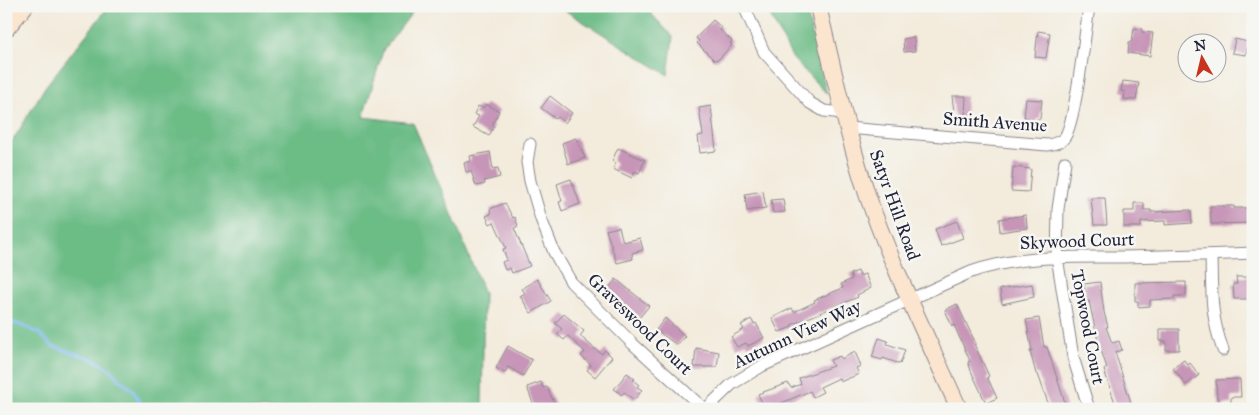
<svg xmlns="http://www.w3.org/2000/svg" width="1259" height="415" font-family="'IM FELL Great Primer',serif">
<rect width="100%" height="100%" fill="#f6f6f2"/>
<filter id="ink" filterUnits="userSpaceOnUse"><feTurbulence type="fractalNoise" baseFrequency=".02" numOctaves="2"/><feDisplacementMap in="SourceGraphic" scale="10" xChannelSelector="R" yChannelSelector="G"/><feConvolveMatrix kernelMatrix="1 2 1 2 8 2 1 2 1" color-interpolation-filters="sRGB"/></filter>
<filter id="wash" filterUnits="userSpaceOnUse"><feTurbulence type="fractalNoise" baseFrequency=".0096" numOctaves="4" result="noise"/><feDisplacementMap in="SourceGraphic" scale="20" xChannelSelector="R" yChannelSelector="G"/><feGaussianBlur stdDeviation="1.12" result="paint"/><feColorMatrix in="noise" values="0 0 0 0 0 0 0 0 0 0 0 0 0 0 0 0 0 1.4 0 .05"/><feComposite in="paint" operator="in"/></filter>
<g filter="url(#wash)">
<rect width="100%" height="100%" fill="#f3ebdb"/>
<path fill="#6cbc86" stroke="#476f60" d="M109,6h308l-34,45 -20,66 50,6 36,84 35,86 -2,116h-476v-257l39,-65z
M558,6h86l29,31 -5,38z
M765,6h40l22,88 -34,-35z"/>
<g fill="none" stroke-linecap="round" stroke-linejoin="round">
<path stroke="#7ebaf0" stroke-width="3" d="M6,321l12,3 21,9 13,13 41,13 18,11 8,9 14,11 10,19"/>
</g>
<g id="blocks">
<path fill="#c795b8" d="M713,20l9,8 -2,2 12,11 -2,2 2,2 -13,14 -5,1 -17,-17 2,-2 -3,-3z
M1134,28l8,1v3l11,1 -3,23 -22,-3 1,-11h3z
M1038,31l12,2 -4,25 -11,-1z
M914,37l1,14 -11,1 -1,-13z
M1235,39l13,3 -2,13 -14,-2z
M1123,81l16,2 -3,17 -12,-1 1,-7 -4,-1z
M550,96l22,17 -7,10 -7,-6 -2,2 -15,-11z
M952,96h14l-1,23h-10z
M1026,99l16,1 -2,19h-3l-2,12 -10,-2 1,-12h-2z
M486,104l13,7 -7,14 2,1 -5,10 -16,-9 6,-11 -5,-2 4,-8 5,2z
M711,106l5,45 -16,2 -2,-17 5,-1 -4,-27z
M576,138l9,20 -17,6 -6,-21z
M618,148l27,12 -6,13 -5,-2 -2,7 -19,-9 3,-6 -4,-2z
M490,152l3,17 5,-1 2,9 -16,4 1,3 -9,2 -5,-15 -5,1 -2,-9 7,-2 -1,-5z
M1013,167l18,2 -2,23 -18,-1z
M571,179l9,25 -18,7 -3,-9 3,-1 -5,-17z
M763,191l3,17 -19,3 -2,-17z
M1091,198h14l2,27h-13z
M783,199l2,13 -12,1 -2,-13z
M505,203l8,15 2,-1 3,9 -4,2 16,38 -18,7 -2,-5 -5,2 -3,-8 5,-2 -4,-11 3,-1 -12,-26 -4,2 -4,-8 5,-2 -1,-5z
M1134,203h10v7h7v2l40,-2 1,13 -27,2v-4l-24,1v5h-17v-16h10z
M1210,206h24v2h19v15l-42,1z
M1026,215l1,13 -27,4 -1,-13z
M957,221l6,17 -22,8 -6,-17z
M619,227l4,15 17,-4 3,12 -11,3 1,6 -16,4 -11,-33z
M858,271l2,5 5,-2 6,14 -14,7 1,2 -67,28 1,2 -13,5 -7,-14 20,-10 2,4 21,-10 -1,-2 29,-12 -2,-4 11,-5 -2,-5z
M1236,277h14l3,22h-19l-1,-15h4z
M537,279l14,22 -20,12 -11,-17 5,-3 -3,-4z
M616,279l33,27 -10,12 -32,-28z
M1100,282l4,30 4,15h-2l6,16 7,-2 3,9 -7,2 18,57h-16l-13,-39 3,-2 -9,-27 -9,-40h-3l-2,-17z
M1186,282v14h-12v3l-24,1v6l-12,1v-6h-3v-18z
M1032,284l2,13 -32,7 -2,-15z
M957,304l19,40h-2l15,32 -2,1 10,21 -11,5 -15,-32 -3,-9 2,-1 -16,-36 -2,1 -7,-16z
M564,314l20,17 -4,5 15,13 7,5 3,-4 7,7 -17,20 -8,-7 4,-5 -10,-9 4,-4 -17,-16 -4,4 -7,-6 5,-5 -7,-6z
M665,318l20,18 -8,9 -21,-15z
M1039,318l5,29h3l20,62h-17l-12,-35h-2l-6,-23h2l-6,-31z
M751,319l3,5 2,-1 8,15 -16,8 -2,-3 -9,4 -6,-10 13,-8 -3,-4z
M1160,329h19v21h-13v-9h-6z
M879,338l9,3 -1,3 18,6 -5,14 -17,-6 -1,2 -10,-3z
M508,346l24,14 -9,16 -15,-9 -3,6 -9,-5z
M696,348l23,4 -2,15h-23z
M855,352l6,14 -5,2 3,6 -19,8 -1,-4 -19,9 3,5 -10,5 -3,-6 -31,13 -1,5h-13l-7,-15 30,-11 3,5 10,-4 -2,-6 34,-12 -3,-6 10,-4 1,3z
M1184,360l4,5 2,-2 9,12 -13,10 -13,-17z
M627,373l8,6 -2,1 6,5 -2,2 5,3 -8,10 -10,-8 -2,3 -8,-6z
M1240,379l1,18h-10v7l-12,1v-7h-2l-1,-18z
M541,382l2,6 4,-1 8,18 -8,4h-12l-8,-22z"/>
</g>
</g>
<g filter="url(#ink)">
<use href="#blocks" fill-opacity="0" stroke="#8a868b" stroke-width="1"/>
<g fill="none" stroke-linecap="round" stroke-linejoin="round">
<g stroke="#8a868b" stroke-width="13">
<path id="street" d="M744,6l20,46 46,51 14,8 20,2
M847,128l200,17c6,-1 13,-2 17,-7 11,-12 22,-110 25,-132
M530,144l-3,18 3,19 11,38 13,33 17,30 62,62 71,65
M1065,162l-7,47 -1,48 16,100 16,52
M1211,255c1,36 -1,60 12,95
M706,409l26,-25 30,-18 209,-94c49,-17 100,-15 152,-15 43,-1 86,-2 130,-4"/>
</g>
<g stroke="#8a868b" stroke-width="18">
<path id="secondary" d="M818,6c15,64 29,128 50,191 25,72 60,142 91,212
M6,29l19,-23"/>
</g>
<use href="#street" stroke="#fff" stroke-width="11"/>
<use href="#secondary" stroke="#fbe5cf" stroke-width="16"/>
</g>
</g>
<g text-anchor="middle" stroke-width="5" stroke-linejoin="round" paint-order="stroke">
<g font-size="18" fill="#22223b" stroke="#f6f6f2">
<text transform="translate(995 122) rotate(4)" y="6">Smith Avenue</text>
<text transform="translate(895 205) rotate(70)" y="6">Satyr Hill Road</text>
<text transform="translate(1077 241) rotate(-2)" y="6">Skywood Court</text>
<text transform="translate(640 324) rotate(44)" y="6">Graveswood Court</text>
<text transform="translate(1088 327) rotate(79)" y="6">Topwood Court</text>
<text transform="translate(797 334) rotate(-25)" y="6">Autumn View Way</text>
</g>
</g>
<rect width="1259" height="415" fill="none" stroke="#f6f6f2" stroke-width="25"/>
<g transform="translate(1202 58) rotate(352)"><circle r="24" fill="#f6f6f2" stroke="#a1a1a9"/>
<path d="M0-4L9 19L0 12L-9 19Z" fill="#c8321e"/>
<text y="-8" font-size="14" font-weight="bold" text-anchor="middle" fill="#22223b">N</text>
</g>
</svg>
